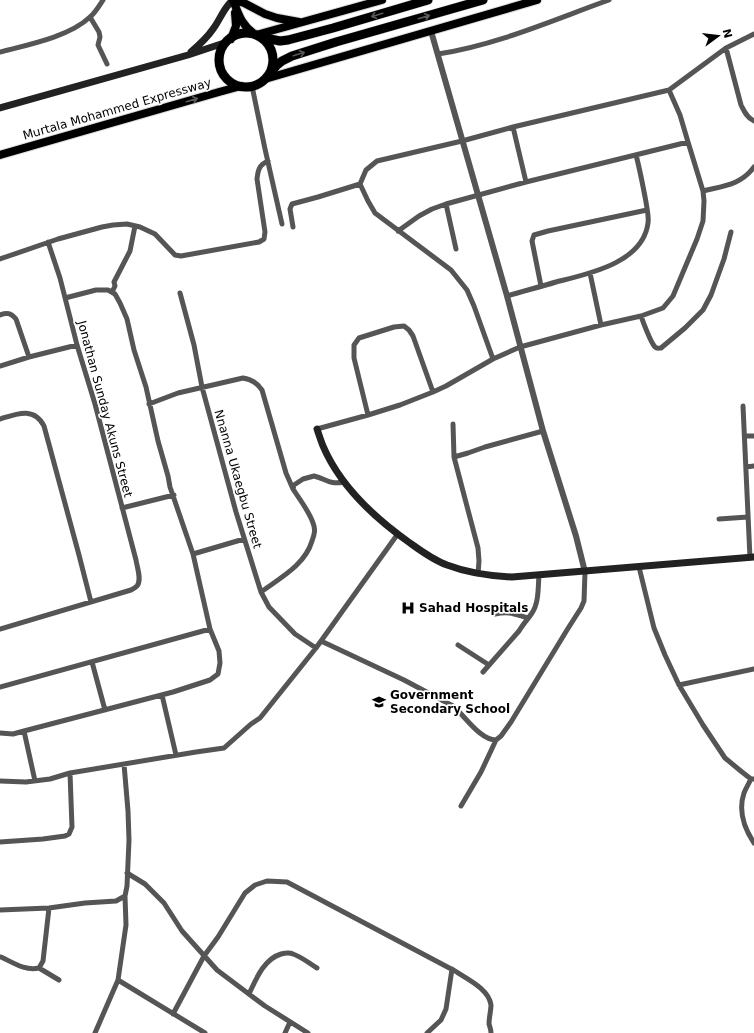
<svg xmlns="http://www.w3.org/2000/svg" width="754" height="1033" font-family="'DejaVu Sans',sans-serif">
<rect width="100%" height="100%" fill="#fff"/>
<g fill="none" stroke-linecap="round" stroke-linejoin="round">
<g stroke="#dbdbdb" stroke-width="10">
<path id="primary" d="M233,0c6,16 9,26 23,35l126,-35
M233,0l11,3 21,11 12,4 22,4
M231,39l5,-13 -1,-13
M265,79l272,-79
M0,155l219,-63 22,-6"/>
</g>
<g stroke="#dbdbdb" stroke-width="10">
<path id="motorway" d="M219 60a27 27 0 1 1 54 0a27 27 0 1 1-54 0Z
M260,37l20,4 8,-1 45,-12 95,-28
M268,76l9,-11 5,-4 10,-5 44,-14 147,-42"/>
</g>
<path stroke="#555" stroke-width="5" d="M90,17l9,15 1,5 -2,8 9,19
M726,48l15,57c3,6 6,13 13,16
M0,52c27,-7 69,-15 90,-35 5,-4 9,-11 13,-17
M438,54c59,-9 115,-34 171,-54
M252,86l13,63 17,75
M513,127l13,55
M703,191c20,-5 38,-6 51,-24
M446,204l10,45
M293,227l-3,-18 2,-5 26,-7 42,-13
M398,231l21,-15 13,-7 14,-5 80,-22 162,-40
M0,259l58,-20 44,-12 11,-2 14,-1 13,3 15,7 20,21 6,1 78,-14 5,-3 1,-7 -8,-53c1,-9 2,-14 11,-18
M590,273l11,52
M541,286l-9,-45 2,-6 14,-4 99,-21
M112,292l3,-6 -1,-4 16,-31 5,-25
M180,293l14,52 8,42 34,125 25,80 8,15 26,27 21,14
M507,296c16,-5 33,-9 49,-14 32,-8 87,-19 92,-59 1,-6 -1,-14 -2,-21 -3,-16 -6,-32 -10,-47
M0,315c7,-3 11,-2 16,4l13,38 48,-12
M641,316c2,6 10,27 14,31 2,2 4,1 6,1l24,-20 18,-18 8,-15 13,-36 7,-27
M493,359l-19,-53 -7,-16 -16,-20 -76,-57 -7,-12 -8,-17 6,-14 11,-9 85,-20 51,-14 156,-37 57,-42 28,-14
M0,366l29,-9
M149,404l29,-11 65,-15c9,2 13,4 19,12l24,83 7,16
M743,406l7,152
M368,415l-14,-57v-13l5,-7 35,-11 10,-1 5,4 4,6 20,56
M0,419c16,-5 34,-13 44,7l35,129 12,47
M453,424l1,33 24,91 1,13 -1,13
M317,429l51,-14 32,-10 33,-13 13,-6 47,-27 27,-12 81,-22 40,-9 22,-8 10,-12 24,-57 6,-18 1,-20 -1,-10 -15,-49 -8,-27 -11,-25
M745,436h9
M454,457l14,-4 17,-6 58,-16
M746,467l8,-1
M122,508l52,-13
M719,519l29,-2
M193,554l51,-15
M639,567l15,61 11,27 14,30 24,40 22,33 17,14 9,7h3
M261,592c19,-14 44,-27 51,-51 2,-6 4,-11 1,-18 -4,-12 -13,-23 -20,-34l1,-4 9,-6 11,-3c13,3 15,9 30,6
M495,614c15,-3 19,0 33,4
M0,629l131,-39c2,-1 4,-2 6,-4 5,-6 0,-19 -1,-26l-41,-156 -18,-59 -17,-67 -12,-36
M321,641l83,39 49,26c12,10 27,34 43,34
M458,645l31,20
M92,662l13,48
M483,672l36,-41c4,-7 9,-12 13,-18 7,-10 6,-26 7,-38
M679,685l75,-16
M0,687l210,-58
M162,695l14,60
M24,731l11,50
M0,733l13,1 11,-3 149,-39 37,-12 8,-6 2,-11 -1,-12 -9,-22 -17,-75 -23,-67 -2,-11 -10,-35 -12,-54 -12,-37 -7,-31 -7,-16 -5,-9 -7,-4h-12l-31,8
M751,779c-2,4 -5,9 -7,14 -6,18 0,35 10,50
M0,781l26,1 24,-3 20,-6 126,-21 28,-4 27,-24 9,-6 56,-70 81,-113
M461,806l20,-34 15,-32 5,-4 10,-14 56,-92 14,-22 3,-7 1,-29
M0,842l43,-3 22,-3 4,-2 3,-7 -2,-54
M127,873l18,11 19,19 18,28 35,39 48,36 43,27
M0,910l49,-2 36,-5 31,-2 9,-5
M1,957c13,6 24,14 38,11l4,-7 6,-53
M39,968l20,12
M118,980l87,53
M249,994c7,-15 15,-35 32,-40 4,-1 8,-2 12,0 9,3 17,10 24,14
M173,1014l31,-58 14,-19 27,-44 10,-8 12,-4 20,1 168,89c12,8 34,18 36,34 0,6 -2,12 -2,19 1,3 2,6 2,9
M95,1033l23,-53 8,-55 -1,-29 2,-10 2,-46 -1,-29 -4,-47
M285,1033l5,-11
M427,1033l14,-13 5,-11 6,-40"/>
<path stroke="#555" stroke-width="6" d="M431,31l76,265 36,135 33,105 9,36"/>
<path stroke="#222" stroke-width="7" d="M191,52c8,-7 16,-14 22,-23 7,-9 11,-22 20,-29
M0,108l188,-53 39,-13
M317,429c2,6 4,12 6,17 17,40 53,73 87,97 11,8 23,17 37,22 21,8 43,11 65,12l242,-20"/>
<use href="#primary" stroke="#000" stroke-width="8"/>
<use href="#motorway" stroke="#000" stroke-width="9"/>
</g>
<defs><path id="oneway-shaft" d="M-6 0H5M1.5-3L5.5 0L1.5 3" fill="none" stroke-width="1.6" stroke-linecap="round" stroke-linejoin="round"/></defs>
<g stroke="#595959">
<use href="#oneway-shaft" transform="translate(377 15) rotate(163)"/>
<use href="#oneway-shaft" transform="translate(424 17) rotate(-16)"/>
<use href="#oneway-shaft" transform="translate(299 54) rotate(-17)"/>
<use href="#oneway-shaft" transform="translate(192 100) rotate(-16)"/>
</g>
<defs>
<g id="hospital-bare" transform="scale(1.08)"><path d="M-5-5h3v3.5h4V-5h3V5h-3V1.5h-4V5h-3Z" fill="#000" stroke="#fff" stroke-width="2.5" paint-order="stroke"/></g>
<g id="school-bare" transform="scale(1.08)"><path d="M0-5L7-2L0 1L-7-2ZM-4 1L0 2.5L4 1V4Q0 6-4 4Z" fill="#000" stroke="#fff" stroke-width="2.5" paint-order="stroke"/></g>
</defs>
<g fill-rule="evenodd">
<use href="#hospital-bare" x="408" y="608"/>
<use href="#school-bare" x="379" y="702"/>
</g>
<g text-anchor="middle" stroke-width="3.5" stroke-linejoin="round" paint-order="stroke">
<g font-size="12" fill="#000" stroke="#fff">
<text transform="translate(117 109) rotate(-16)" y="4">Murtala Mohammed Expressway</text>
<text transform="translate(105 409) rotate(75)" y="4">Jonathan Sunday Akuns Street</text>
<text transform="translate(238 479) rotate(74)" y="4">Nnanna Ukaegbu Street</text>
</g>
<g font-size="12" font-weight="bold" fill="#000" stroke="#fff" text-anchor="start">
<text x="419" y="612">Sahad Hospitals</text>
<text x="390" y="699">Government<tspan x="390" dy="14">Secondary School</tspan></text>
</g>
</g>
<g transform="translate(718 36) rotate(75)" stroke="#ffffff" stroke-width="3" paint-order="stroke">
<path d="M0-3L7 15L0 10L-7 15Z" fill="#000000"/>
<text y="-6" font-size="11" font-weight="bold" text-anchor="middle" fill="#000000">N</text>
</g>
</svg>
